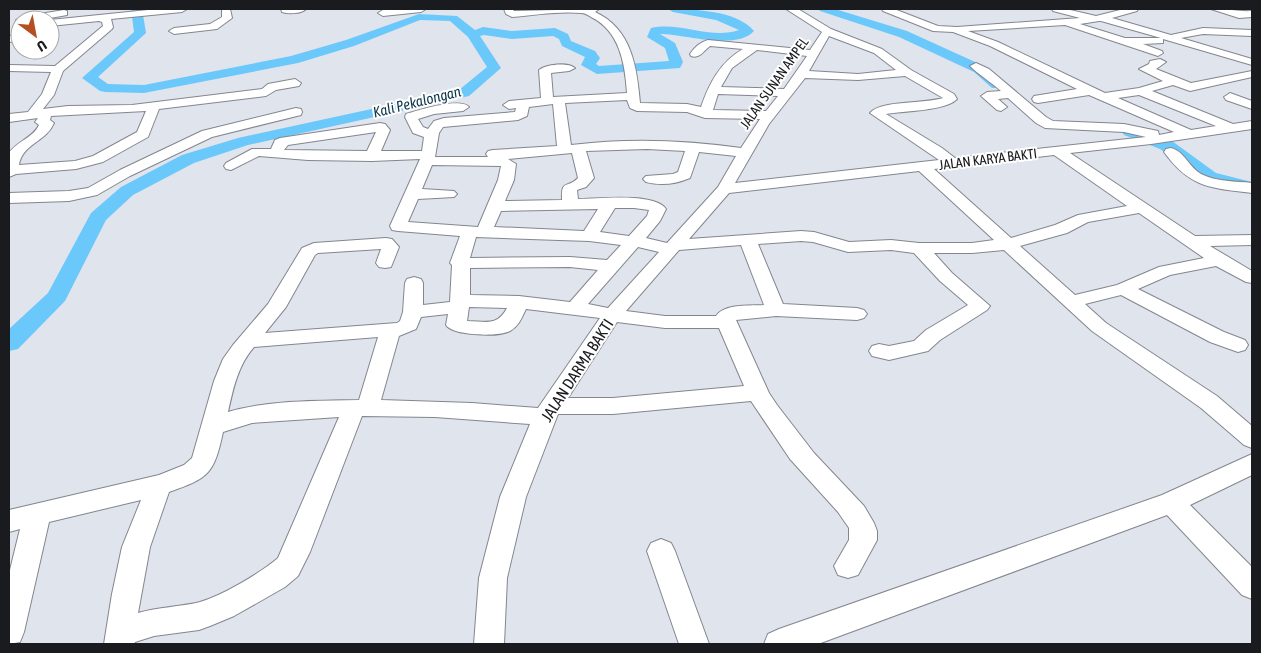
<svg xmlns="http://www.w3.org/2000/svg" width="1261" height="653" font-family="'Asap Condensed',sans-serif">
<rect width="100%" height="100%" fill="#e0e4ed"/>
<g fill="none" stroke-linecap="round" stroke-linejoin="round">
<path fill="#6bc8fb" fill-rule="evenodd" d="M131,9h11l4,24 -48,44 10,7 36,1 147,-29 55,-16 73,-26 38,2 18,14 8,-3 29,4 43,-3 13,6 3,7 24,10 5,7 -4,6 3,2 70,-5 -4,-13 -18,-11 4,-9c29,-7 59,12 88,2l-23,-10 -43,-8 -5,-3c24,0 69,1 86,22 -18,20 -70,3 -94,3l15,9 8,19 -3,6 -83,6 -16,-9 4,-8 -23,-11 -3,-7 -6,-3 -41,3 -28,-4 -4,1 21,32 -32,28 -221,49 -54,18 -61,32 -27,25 -41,81 -47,48 -9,2v-22l39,-36 43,-80 30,-26 61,-32 56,-17 221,-48 28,-23 -19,-30 -18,-16 -30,-1 -66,26 -56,17 -154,30 -39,-1 -5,-1 -18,-13 52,-46z
M818,9h17l72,22 77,35 20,19 -2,3h-10l-18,-16 -75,-35 -79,-26z
M1130,127l42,14 44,32 36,9v10l-48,-11 -44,-32 -36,-14 -2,-3 2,-3z"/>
<g stroke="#83868e" stroke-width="2">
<path id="minor" d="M158,9h29l-5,3 -71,7 2,8 -1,2 -49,42 -9,24 -11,14 25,-3 64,-1 130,-16 6,-5 27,-5 6,4 -2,3 -23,4 -10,6 -107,13 -11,28 -45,25 -27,7 -60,5 -7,3v-24c8,-12 24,-15 30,-28l-4,-3 3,-4 -29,4v-8l19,-2 14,-18 9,-22 -42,-1v-6l46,1 48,-40 -1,-4 -3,-1 -49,5v-6zM146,111l-9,21 -44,24 -18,5 -56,4c3,-21 27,-23 35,-42l-4,-3 1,-4z
M222,9h8l2,9 -15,11 -43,5 -5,-3 5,-3 36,-4 12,-7z
M281,9h25c-5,5 -18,5 -24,3z
M397,9h29l-5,3 -38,4 -5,-3 5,-3z
M504,9h8l2,2 85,-2 -4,3c37,17 42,56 45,91l47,1 14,3c8,-23 19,-45 42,-58l-33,-3c-7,5 -10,13 -19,10l-1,-2c4,-6 10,-12 18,-14l102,10 12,-18 -36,-23h12l33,20 51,20 29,21 43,24 3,5c-11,12 -54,12 -71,15l56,34 13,10 191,-21 -22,-5 -79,-4 -9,-5 -28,-25 -10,1 9,8 -6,4 -4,-1 -16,-14 6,-4 14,-1c-9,-8 -23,-17 -31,-25l6,-3 13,6 57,48 7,4 71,3 34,7 1,4 15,-3 -85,-37 -51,8 -4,-1 -2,-3 2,-3 43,-7 -87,-43 -37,-14 -20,-1 -50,-20 -1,-2h12l44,17 19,1 123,-9 -27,-7 -1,-2h14l30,7 28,-7h14l-1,2 -25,7 59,17 32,-7 49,2v6l-49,-2 -22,4 71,21v6l-89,-26v4l-20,1 19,7 1,2 -5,3 -93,-31 -97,6 30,11 107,51 34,-5 24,-7 -24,-12 10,-5 1,-3 10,-2 6,3 -10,7 35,14 61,-12v6l-62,14 -17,-6 -21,6 81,33 19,-3v8l-101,15 -81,9 125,83 57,-1v10l-42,1 42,25v12l-6,-1 -30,-16 -46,9 -32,14 86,43 21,8 3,5 -3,5 -7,2 -28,-10 -89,-47 -36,9 21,19 111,73 35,30v22l-8,-3 -43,-37 -109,-77 -88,-81 -32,3h-38l18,20 38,33 -3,4 -47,30 -12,11 -39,9 -17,-4 -3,-5 3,-5 7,-2 10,2 25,-5 12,-11 42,-25 -28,-24 -26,-28 -23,-3 -43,2 -35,-10 -12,-1 -43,3 25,60 74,4 7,2 3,4 -3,4 -7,2 -81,-4 -40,4 33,73 8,12 37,48 50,53 10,17 3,8v9l-19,35 -10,3 -10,-3 -4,-9 15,-26v-12l-11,-16 -48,-53 -39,-58 -138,13h-55l-32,83 -19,81 -3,66h-30l5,-66 21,-81 30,-73 -95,-7 -73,-1 -52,136 -12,24 -13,11 -51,29 -24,10 -11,4 -45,6 -19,6 -1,2h-30l8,-50 10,-47 19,-47 -92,22 -25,110 -4,10 -11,2v-70l11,-45 -11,3v-22l150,-35 25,-10 8,-7 22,-77 9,-22 10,-14 35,-41 34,-56 12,-5 72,-5 6,1 7,8 -8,20 -6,1 -6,-1 -3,-4 5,-14 -63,4 -3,2 -29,52 -21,26 132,-10 3,-2 3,-9 2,-29 2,-4 7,-2 7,2 2,4v22l27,-3 2,-37 -2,-2 10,-27 -62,-5 -6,-1 -2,-4 30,-67 -48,2 -64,-1 -49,-4 -28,14 -5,-1 -2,-3 2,-3 26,-14h19l4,-9 5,-2 100,-15 5,1 5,6 -9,21h41l2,-14 -11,-4 -8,-16 1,-3c13,-4 54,-17 63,-7l-6,4 -29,3 -16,5 5,8 5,2 6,-8 10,-3 71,-6 1,-4 -7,1 -6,-4 6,-4 32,-3 -2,-28c7,-6 29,-8 36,-2l-6,3 -18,2 2,24 74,-4c-2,-29 -7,-62 -36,-76 -3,-2 -6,-4 -10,-4 -22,-2 -47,2 -69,4l-6,-3zM1099,21h2l60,17h-36l-45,-14zM829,36l45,17 22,17 -38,4 -49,-3zM757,50l50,6 -23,33 -63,-2 11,-19zM905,76l38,22c-18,6 -62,2 -73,15l69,47 -204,23 34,-59 36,-46 53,2zM718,94l60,2 -12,15 -53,-1zM1139,95l77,31 -25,4 -73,-32zM627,100l3,8 7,3 50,1 18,6 55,1 -19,29c-56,-8 -113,-10 -170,-3l-6,-42zM553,104l4,42 -64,4 -5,1 -2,3 2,3h-53l4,-24 4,-6 75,-7 9,-4 2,-9zM376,132l-9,19 -83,-1 4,-5zM647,149l38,2 -7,21 -5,2 -27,2 -3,3 3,3c15,4 30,2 44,-4l9,-26 37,4 -18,31 -51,56 -21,-5 14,-17 6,-12c-12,-17 -69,-10 -88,-10l-1,-9 9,-3 8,-9 -8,-27zM572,153l6,25c-10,11 -17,0 -16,22l-57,1 9,-21 2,-16 -8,-5zM1054,155l73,51 -49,9 -23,10 -44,13 -77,-69zM432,165l69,1 -3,14 -20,47 -70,-5 10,-23 36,-2 3,-3 -3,-3 -32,-2zM919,171l75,69 -22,3h-53l-28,-3 -42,2 -35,-10 -13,-1 -112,8 40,-46zM615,208h19l15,2 -2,6 -18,20 -29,-4zM598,209l-14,22 -90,-4 7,-16zM1139,213l65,45 -45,9 -42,18 -42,10 -55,-49 47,-13 21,-11zM476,237l113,4 32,4 -14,15 -37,-3 -100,1zM741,245l23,60c-13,1 -39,-2 -48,11h-51l-39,-5 53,-61zM638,247l21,5 -51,56 -20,-4zM570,267l28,3 -28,32 -51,-6 -49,-1v-27zM469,307l38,1c-10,19 -21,13 -40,13zM526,309l74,9 -62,90 -66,-5 -91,-3 18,-64 17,-7 5,-12 27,-3 -2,11c7,11 53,12 64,6 9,-5 12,-14 16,-22zM617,322l48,6h54l25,58 -131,12h-45zM378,337l-19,63c-43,1 -90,0 -131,12 5,-23 10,-47 26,-65zM339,417l-61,141c-19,16 -55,37 -78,44 -20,5 -42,5 -62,11l12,-66 19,-55c40,-14 45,-18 54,-60l29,-9z
M1211,9c14,-1 27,3 41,2v6l-13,1z
M64,10l3,1v4l-28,5h-19v3l-4,-3 5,-3z
M20,35v6l-11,1v-6z
M1230,93l22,8v8l-26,-9 -2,-3z
M296,108l5,1 1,3 -1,3 -89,22 -82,39 -33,19 -28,6 -60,2v-10l60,-2 19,-3 32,-18 82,-39z
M1171,148c13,3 18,19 30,26 15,8 35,7 51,9v10c-41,-5 -62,-5 -88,-41l2,-3z
M1252,454v21l-62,30 62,62v32l-10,-4 -75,-80 -349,129h-54l4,-10 11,-5 383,-134z
M661,539l10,4 4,8 34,93h-30l-32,-93 4,-8z"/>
</g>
<use href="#minor" fill="#fff" fill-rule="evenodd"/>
</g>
<g text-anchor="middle" stroke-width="4" stroke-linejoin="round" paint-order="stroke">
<g font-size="14" fill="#1a1b1e" stroke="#fff">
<text transform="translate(774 83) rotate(-55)" y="5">JALAN SUNAN AMPEL</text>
<text transform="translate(988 159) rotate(-7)" y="5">JALAN KARYA BAKTI</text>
</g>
<g font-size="15" font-style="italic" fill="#0c364a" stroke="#fff">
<text transform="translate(417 102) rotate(-14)" y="5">Kali Pekalongan</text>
</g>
<g font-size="16" fill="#1a1b1e" stroke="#fff">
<text transform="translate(577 370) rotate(-57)" y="6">JALAN DARMA BAKTI</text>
</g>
</g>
<rect width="1261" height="653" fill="none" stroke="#1a1b1e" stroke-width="20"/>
<g transform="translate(35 35) rotate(148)"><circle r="24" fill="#ffffff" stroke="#a3a4a5"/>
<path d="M0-4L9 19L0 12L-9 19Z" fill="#b44f20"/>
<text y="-8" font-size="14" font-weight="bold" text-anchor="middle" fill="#1a1b1e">U</text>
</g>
</svg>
